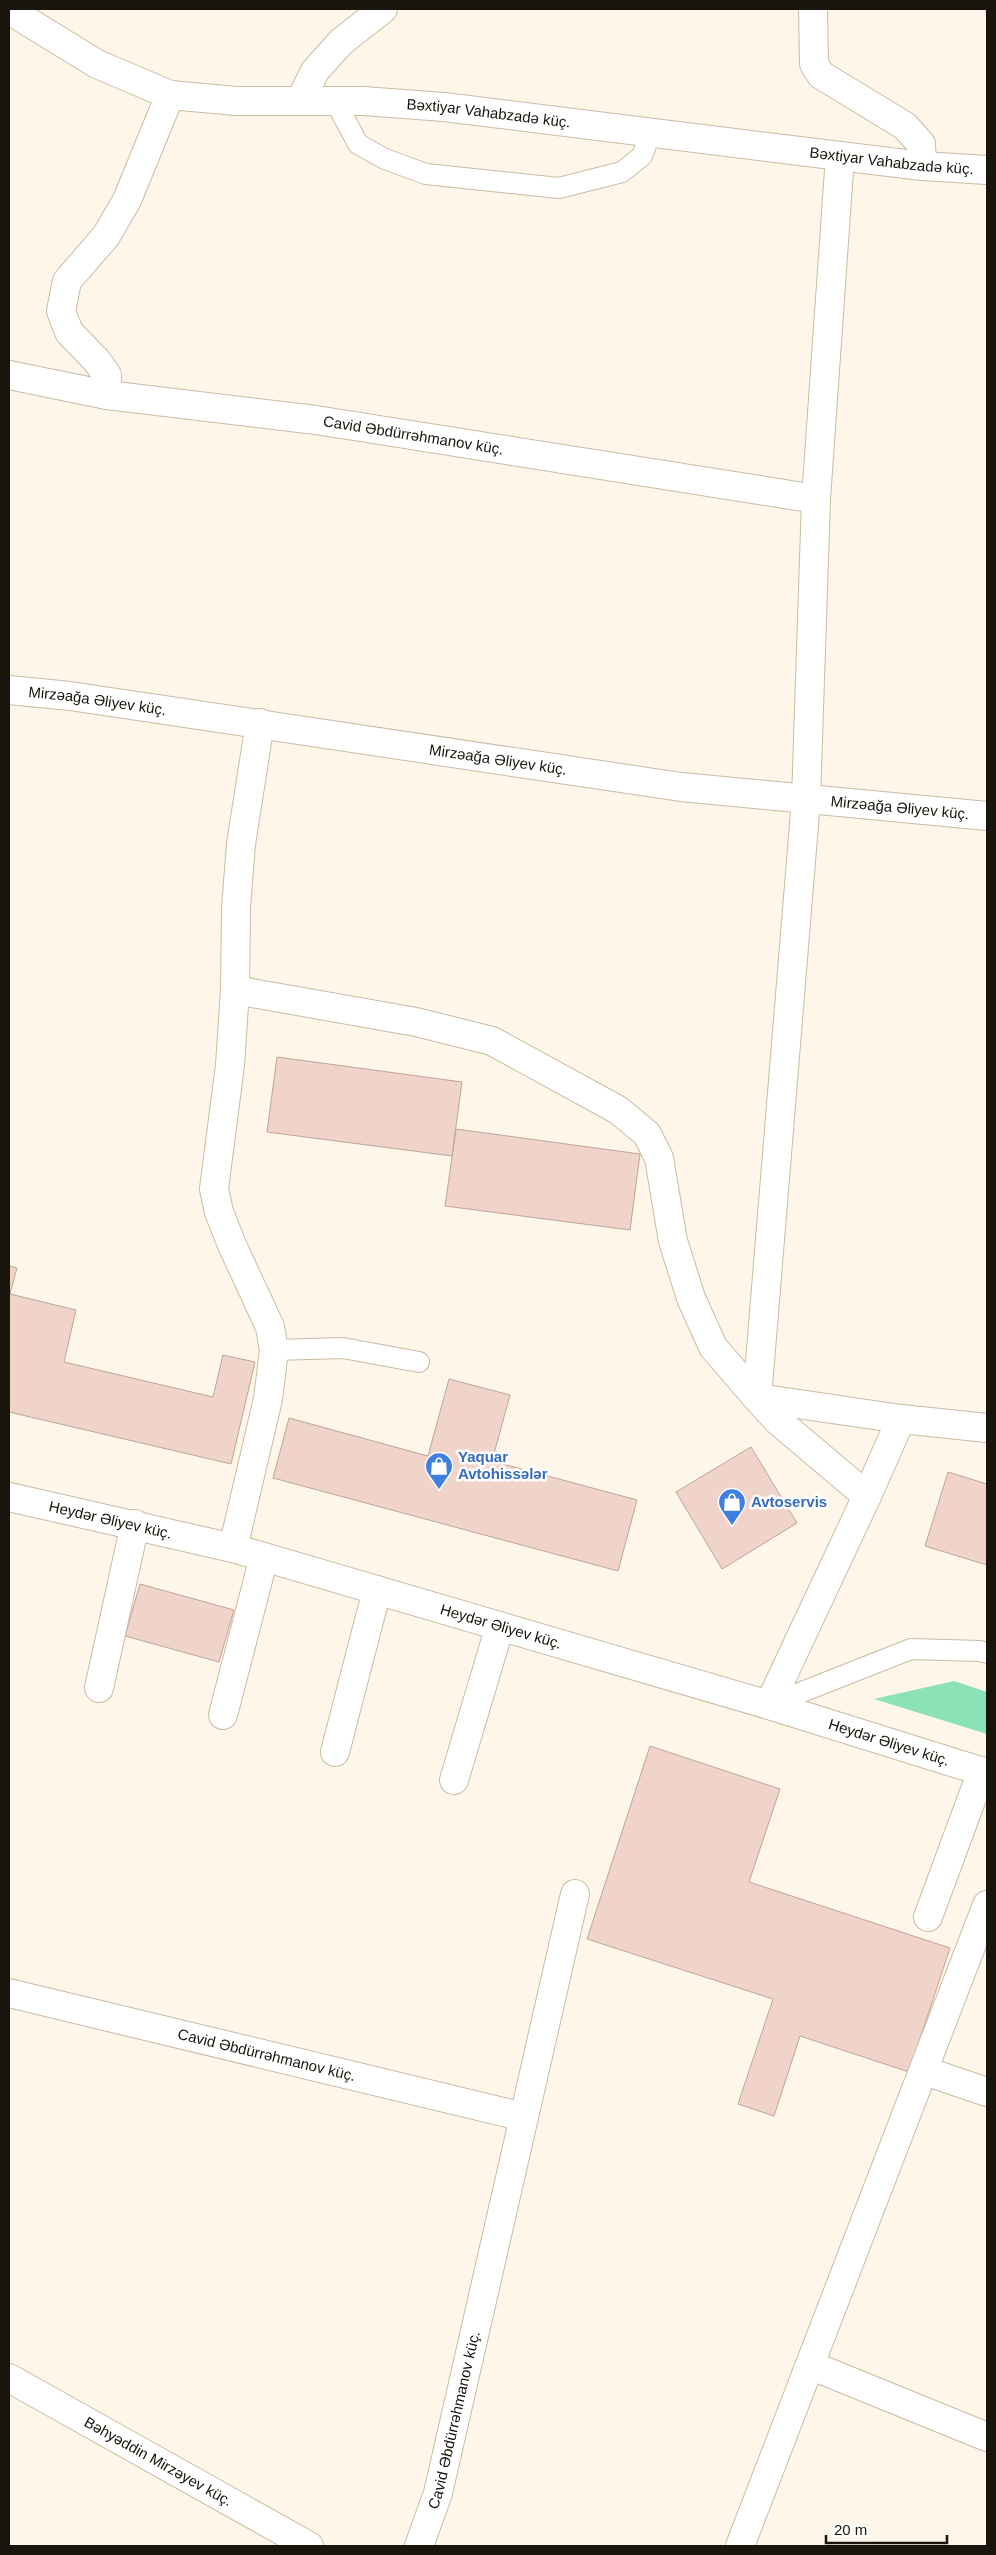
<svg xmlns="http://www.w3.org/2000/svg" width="996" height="2555" font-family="Arial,sans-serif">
<rect width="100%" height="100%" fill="#fef6e8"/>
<path fill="#8ce2b7" d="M954,1681l33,11v42l-113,-35z"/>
<path fill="#f0d4c9" stroke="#bea499" d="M277,1057l185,25 -10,74 -185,-24z
M456,1129l184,25 -10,76 -185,-24z
M9,1266l8,2 -7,26 66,16 -12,52 149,35 10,-42 32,7 -24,102 -222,-52z
M449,1379l61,16 -18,66 145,39 -19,71 -345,-93 16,-60 139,38z
M751,1447l46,76 -75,46 -46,-77z
M948,1472l39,12v81l-62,-19z
M140,1584l94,26 -15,52 -94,-26z
M650,1746l130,43 -31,93 201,66 -41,124 -109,-36 -26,80 -36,-12 35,-105 -186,-60z"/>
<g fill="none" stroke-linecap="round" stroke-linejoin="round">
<g stroke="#c9bca5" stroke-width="22">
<path id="service" d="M335,101l23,43 27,15 41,15 133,14 63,-16 20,-16 9,-24
M274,1350l69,-2 76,14
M769,1705l142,-56 69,2 7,2"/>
</g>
<g stroke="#c9bca5" stroke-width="30">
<g id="minor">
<path d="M813,9l1,55 7,11 84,51 16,18 1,22"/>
<path id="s1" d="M9,10l88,54 73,31 66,6h127l81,6 396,49 82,10 65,4"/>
<path d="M300,101l15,-30 26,-29 42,-33"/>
<path id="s2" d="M9,375l98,20 209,25 500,79"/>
<path d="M107,395v-20l-10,-14 -28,-29 -8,-21 6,-30 39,-45 21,-36 43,-105"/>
<path id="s3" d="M9,690l61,6 611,91 306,29"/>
<path d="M235,990l181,32 76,19 126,69 29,24 12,24 14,83 18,57 22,49 44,51 144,21 86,9"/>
<path d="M867,1496l34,-77"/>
<path d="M233,1548l35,-149 6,-49 -4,-23 -38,-82 -13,-33 -5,-23 16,-124 5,-75 1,-82 5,-64 19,-121"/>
<path d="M99,1688l36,-164"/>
<path d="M769,1705l98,-209 -89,-75 -21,-23 49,-598 10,-301 24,-343"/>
<path d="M223,1715l41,-158"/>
<path d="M335,1752l42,-162"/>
<path d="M454,1780l46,-154"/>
<path d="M928,1917l54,-146"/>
<path id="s4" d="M9,1993l515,124"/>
<path d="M925,2071l62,21"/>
<path d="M810,2365l177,72"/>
<path id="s5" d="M419,2546l19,-53 137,-599"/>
<path d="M740,2546l247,-641"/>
</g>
</g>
<g stroke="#c9bca5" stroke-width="30">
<g id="secondary">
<path id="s6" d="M9,1497l224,51 536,157 218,68"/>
</g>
</g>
<g stroke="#c9bca5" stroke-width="30">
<g id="trunk">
<path id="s7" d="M9,2378l300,168"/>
</g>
</g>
<use href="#service" stroke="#fff" stroke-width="20"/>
<use href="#minor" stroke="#fff" stroke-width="28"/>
<use href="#secondary" stroke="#fff" stroke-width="28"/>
<use href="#trunk" stroke="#fff" stroke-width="28"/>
</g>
<defs>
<g id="shop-pin" transform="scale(1.4375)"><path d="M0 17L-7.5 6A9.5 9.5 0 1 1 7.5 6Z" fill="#3f7fe0" stroke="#fff"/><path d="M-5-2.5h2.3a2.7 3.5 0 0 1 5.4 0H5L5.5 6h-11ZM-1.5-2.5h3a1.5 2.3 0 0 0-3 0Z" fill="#fff"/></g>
</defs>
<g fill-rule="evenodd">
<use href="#shop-pin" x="439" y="1466"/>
<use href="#shop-pin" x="732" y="1502"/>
</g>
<g text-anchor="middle" stroke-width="5" stroke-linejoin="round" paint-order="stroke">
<g font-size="15" fill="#19150c" stroke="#fff">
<text dy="5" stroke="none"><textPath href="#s1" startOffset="502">Bəxtiyar Vahabzadə küç.</textPath></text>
<text dy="5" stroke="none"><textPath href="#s1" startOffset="908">Bəxtiyar Vahabzadə küç.</textPath></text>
<text dy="5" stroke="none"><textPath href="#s2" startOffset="409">Cavid Əbdürrəhmanov küç.</textPath></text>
<text dy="5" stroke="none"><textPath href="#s3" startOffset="89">Mirzəağa Əliyev küç.</textPath></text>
<text dy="5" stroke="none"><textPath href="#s3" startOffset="494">Mirzəağa Əliyev küç.</textPath></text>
<text dy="5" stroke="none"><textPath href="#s3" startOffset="899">Mirzəağa Əliyev küç.</textPath></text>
<text dy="5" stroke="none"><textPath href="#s6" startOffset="104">Heydər Əliyev küç.</textPath></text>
<text dy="5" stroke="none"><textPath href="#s6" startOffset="509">Heydər Əliyev küç.</textPath></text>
<text dy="5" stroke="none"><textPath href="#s6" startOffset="914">Heydər Əliyev küç.</textPath></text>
<text dy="5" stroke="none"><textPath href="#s4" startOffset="265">Cavid Əbdürrəhmanov küç.</textPath></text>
<text dy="5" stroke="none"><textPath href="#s5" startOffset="131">Cavid Əbdürrəhmanov küç.</textPath></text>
<text dy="5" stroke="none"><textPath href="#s7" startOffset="171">Bəhyəddin Mirzəyev küç.</textPath></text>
</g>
<g font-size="15" font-weight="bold" fill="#366cbe" stroke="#fff" text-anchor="start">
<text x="458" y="1462">Yaquar<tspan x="458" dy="17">Avtohissələr</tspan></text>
<text x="751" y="1507">Avtoservis</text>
</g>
</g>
<rect width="996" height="2555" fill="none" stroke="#19150c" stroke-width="20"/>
<path d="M826 2535v8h121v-8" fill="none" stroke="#19150c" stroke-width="2.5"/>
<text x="834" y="2535" font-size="15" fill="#19150c" stroke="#ffffff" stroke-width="4" paint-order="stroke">20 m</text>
</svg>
